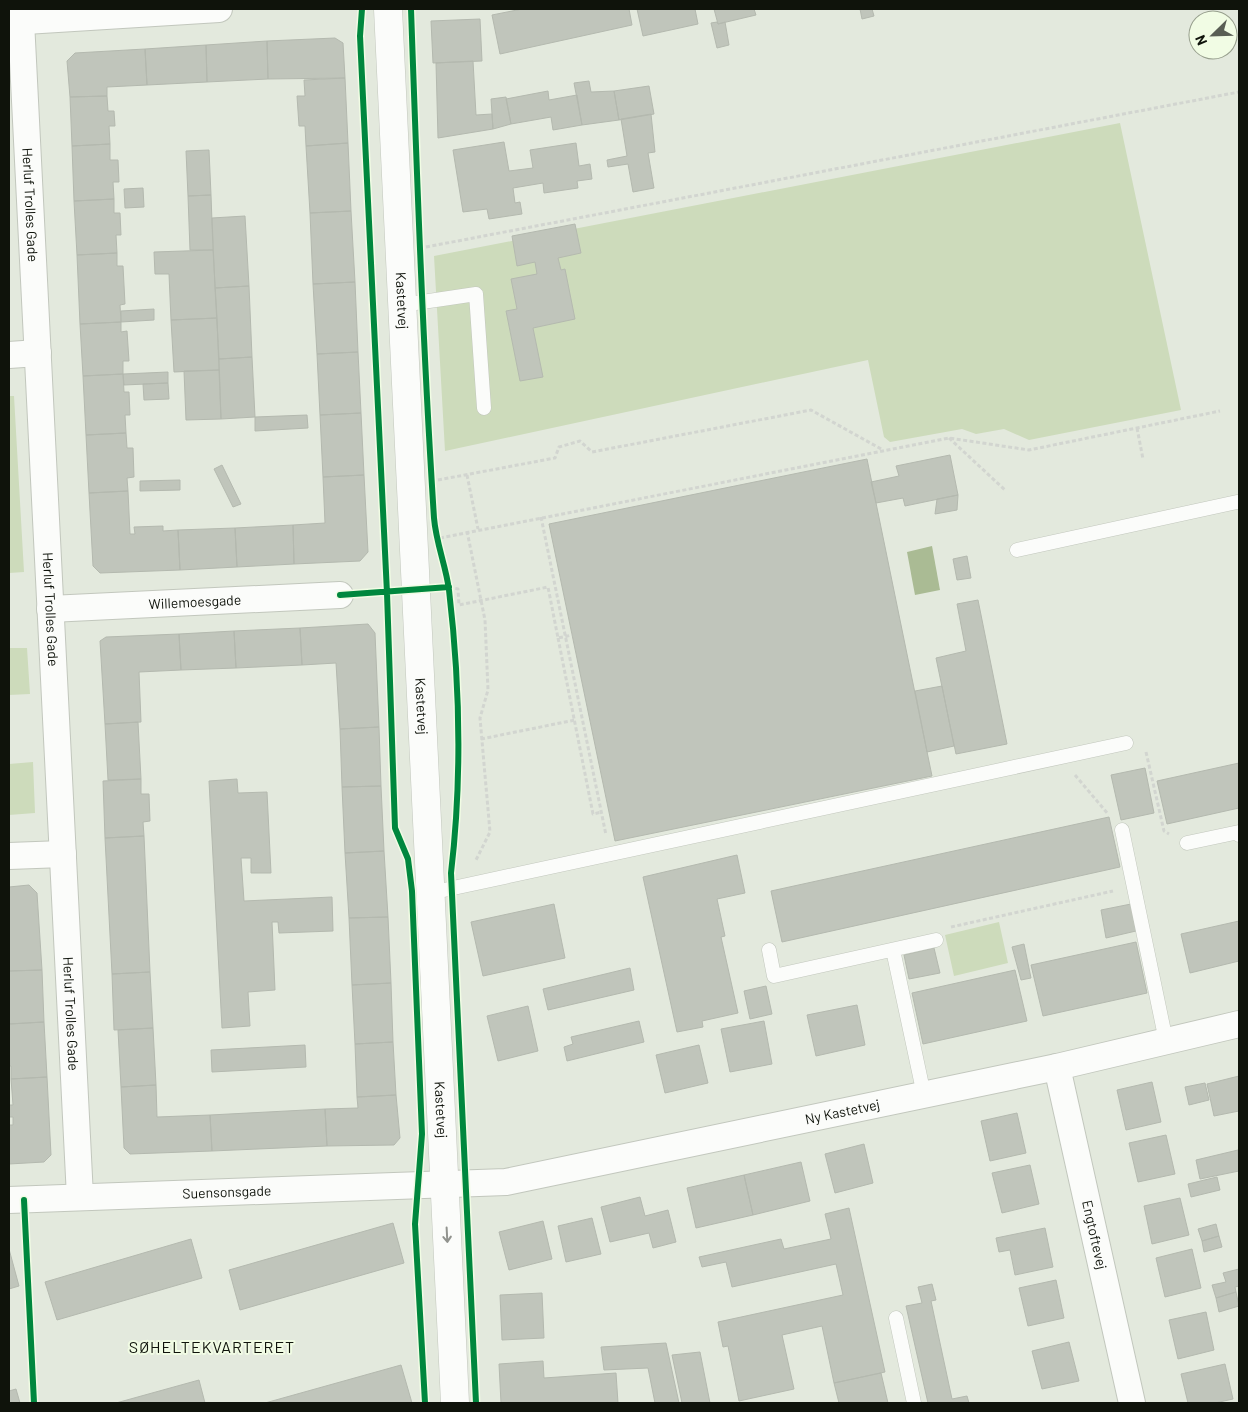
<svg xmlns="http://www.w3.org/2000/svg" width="1248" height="1412" font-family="Barlow,sans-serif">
<rect width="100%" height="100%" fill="#e3e9dd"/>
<path fill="#cddbbb" d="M1120,123l61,287 -152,30 -25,-11 -28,5 -14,-5 -72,13 -6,-5 -16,-77 -423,91 -11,-195z
M9,396h5l10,176 -15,1z
M9,648h18l3,46 -21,1z
M33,762l2,51 -26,2v-51z
M999,922l9,41 -54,13 -9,-41z"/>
<path fill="#aabb94" d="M932,546l8,44 -25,5 -8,-43z"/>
<path fill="#c0c5bb" stroke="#b4b9af" d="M522,9h107l3,16 -132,29 -8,-39z
M637,9h58l3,15 -55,12z
M714,9h40l2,6 -38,9z
M860,9h12l2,7 -12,3z
M480,19l2,42 -49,2 -2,-42z
M717,22l1,2 7,-2 4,23 -12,3 -6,-25z
M335,38l8,5 2,35 -77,1 -1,-38z
M267,41l1,38 -61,3 -1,-37z
M206,45l1,37 -60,3 -2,-36z
M145,49l2,36 -40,2v9l-37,1 -3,-36 8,-8z
M473,61l3,54 16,-1 1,15 -55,9 -2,-75z
M345,78l3,65 -42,3 -1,-20h-6l-2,-30h8l-1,-16z
M589,81l2,11 23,-1 5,29 -37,5 -8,-42z
M649,86l5,28 -35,6 -5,-29z
M548,91l1,9 28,-5 5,30 -29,5 -2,-13 -40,7 -5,-25z
M107,96l1,15h6l1,15h-6l1,18 -38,2 -2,-49z
M506,97l5,27 -18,5 -2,-30z
M651,114l4,38 -7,1 6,35 -21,4 -5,-28 -20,3 -1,-7 20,-4 -6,-37z
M504,142l5,29 24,-3 -3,-18 46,-7 3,23 11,-2 2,15 -15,2 1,7 -34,5 -1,-10 -30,5 2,15 5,-1 2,12 -33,5 -2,-10 -24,3 -10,-62z
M348,143l3,68 -41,2 -4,-67z
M110,144v16h8l1,22h-6l1,17 -40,2 -2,-55z
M209,150l2,45 -23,1 -2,-45z
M143,188l1,19 -19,1 -1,-19z
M211,195l2,55h-23l-2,-54z
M114,199v14h6l1,22h-5l1,18 -40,2 -3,-54z
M351,211l4,71 -42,2 -3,-71z
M245,216l4,70 -34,2 -3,-70z
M575,224l6,29 -23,5 3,12 4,-1 10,50 -42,9 10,49 -23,4 -14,-70 11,-2 -6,-30 26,-5 -2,-12 -18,4 -5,-30z
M213,250l4,68 -46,2 -2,-46h-14l-1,-22z
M117,253v13h6l2,38 -5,1 1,17 -41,2 -3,-69z
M355,282l3,70 -41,2 -4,-70z
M249,286l3,71 -33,2 -4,-71z
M154,309v11l-33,2v-11z
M217,318l2,52 -45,2 -3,-52z
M121,322v10l6,-1 2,30h-6v13l-40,2 -3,-52z
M358,352l3,61 -41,2 -3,-61z
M252,357l3,60 -34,2 -2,-60z
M219,370l2,49 -35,1 -2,-49z
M168,372v11l-44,2 -1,-11z
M123,374l1,18h5l1,23h-5l1,18 -40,2 -3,-59z
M168,383l1,16 -25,1 -1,-16z
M361,413l3,62 -41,2 -3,-62z
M307,415l1,13 -53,3v-14z
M126,433l1,15h6l1,29 -7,1 1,13 -39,2 -3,-58z
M950,455l8,40 -53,11 -2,-8 -27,5 -5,-21 28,-6 -3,-10z
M867,459l65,317 -317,65 -66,-317z
M222,465l19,39 -8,3 -19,-38z
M364,475l4,77 -8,9 -66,3 -1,-39 32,-2 -2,-46z
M180,480v10l-40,1v-10z
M128,491l2,43h5l-1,-7 29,-1v5l15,-1 2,40 -80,3 -7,-7 -4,-73z
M958,495l-1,15 -22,4 2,-15z
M293,525l1,39 -57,3 -2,-39z
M235,528l2,39 -57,3 -2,-40z
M967,556l4,22 -14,2 -4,-21z
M978,600l29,144 -51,10 -20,-96 30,-7 -9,-47z
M368,624l7,9 4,94 -39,2 -4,-66 -34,2 -2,-37z
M300,628l2,37 -66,3 -2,-37z
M234,631l2,37 -55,2 -2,-36z
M179,634l2,36 -42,2 2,50 -36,2 -5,-83 6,-4z
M942,686l12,60 -27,6 -12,-61z
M138,722l3,57 -33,1 -3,-56z
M379,727l2,59 -39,1 -2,-58z
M1239,763v45l-72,16 -10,-43z
M1145,768l9,45 -33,7 -10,-45z
M141,779v15h8l1,27 -7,1 1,14 -39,2 -2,-57z
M237,779l1,14 29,-1 4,81h-20v-15h-10l3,43 88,-4 1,34 -54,2 -1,-11h-6l3,68 -27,2 2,34 -28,2 -13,-247z
M381,786l3,65 -39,2 -3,-66z
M1109,817l11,50 -338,75 -11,-51z
M144,836l6,136 -38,2 -7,-136z
M384,851l4,66 -39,1 -4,-65z
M737,855l8,38 -28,6 8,37 -4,1 17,76 -36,8 1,6 -26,5 -34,-155z
M29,885l8,8 5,77 -33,1v-84z
M554,904l11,54 -82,18 -12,-54z
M1131,904l5,27 -30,7 -5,-28z
M388,917l3,66 -39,2 -3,-67z
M1239,921v40l-49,12 -9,-39z
M1136,942l11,51 -104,23 -12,-51z
M1024,944l7,34 -10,2 -9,-33z
M934,948l6,25 -31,6 -5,-24z
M630,968l4,22 -86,20 -5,-21z
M42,970l2,52 -35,2v-53z
M1015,970l12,51 -104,23 -11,-51z
M150,972l3,56 -39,2 -2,-56z
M391,983l2,59 -38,2 -3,-59z
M766,986l6,28 -22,5 -6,-28z
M857,1005l8,40 -49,11 -9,-41z
M528,1006l10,45 -40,10 -11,-45z
M639,1021l5,21 -77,19 -3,-14 9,-3 -2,-7z
M764,1021l8,43 -42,8 -9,-43z
M44,1022l3,55 -36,2v-13h-2v-42z
M153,1028l3,57 -35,2 -3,-57z
M393,1042l3,53 -39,2 -2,-53z
M305,1045l1,22 -94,5 -1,-22z
M699,1045l9,38 -43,10 -9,-38z
M1239,1076v35l-25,5 -7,-32z
M47,1077l4,78 -7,7 -35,2v-39h4v-8h-4v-12h4l-2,-26z
M1152,1082l9,40 -35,8 -9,-40z
M1205,1083l4,17 -20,5 -4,-18z
M156,1085l1,32 53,-2 2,36 -82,3 -6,-6 -3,-61z
M396,1095l4,43 -6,7 -67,1 -2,-37 33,-1 -1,-11z
M325,1109l2,37 -115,5 -2,-36z
M1017,1113l9,40 -36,8 -9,-40z
M1166,1135l9,39 -37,8 -9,-39z
M864,1144l9,39 -38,10 -10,-39z
M1238,1150l1,21 -39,8 -4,-19z
M801,1162l9,39 -57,14 -9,-40z
M1030,1165l9,39 -37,9 -10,-40z
M744,1175l9,40 -57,13 -9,-40z
M1217,1177l3,13 -29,7 -3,-13z
M640,1197l5,19 23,-6 8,32 -23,6 -4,-15 -39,9 -9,-35z
M1180,1198l9,37 -37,9 -8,-38z
M849,1208l36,164 -51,11 -12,-57 -40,9 12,54 -55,12 -11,-55 -5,1 -5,-25 125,-27 -7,-31 -104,23 -6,-25 -24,5 -3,-10 82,-18 3,10 47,-10 -6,-25z
M592,1218l9,36 -35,8 -8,-36z
M543,1221l9,38 -43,11 -10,-38z
M393,1223l11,40 -164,47 -11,-40z
M1216,1224l3,12 -17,5 -4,-12z
M1045,1228l8,39 -38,8 -5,-25 -11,2 -3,-14z
M1219,1236l3,11 -18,5 -2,-11z
M191,1239l11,39 -145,42 -12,-38z
M9,1249l10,37 -10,3z
M1192,1249l9,39 -36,9 -9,-39z
M1239,1269v17l-4,1 1,5 -20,6 -4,-13 14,-3 -3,-9z
M1056,1280l8,38 -36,8 -9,-38z
M932,1284l4,16 -5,1 21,98 15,-3 2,7h-41l-22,-97 16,-3 -4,-16z
M1236,1292l3,14 -20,6 -3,-14z
M542,1293l2,45 -42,2 -2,-45z
M1206,1312l8,38 -36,9 -9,-39z
M1069,1342l10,39 -37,8 -10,-38z
M666,1343l13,60h-24l-7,-35 -44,2 -3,-23z
M700,1352l10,51h-28l-10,-48z
M543,1361l1,17 72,-5 2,30h-117l-2,-39z
M1225,1364l8,35 -18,4h-27l-7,-29z
M401,1365l11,38h-147z
M881,1373l7,30h-49l-5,-20z
M199,1380l6,23h-89z
M16,1389l4,14h-11v-12z"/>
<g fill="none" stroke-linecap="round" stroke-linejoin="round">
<g stroke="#c2c7bd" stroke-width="15">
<path id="service" d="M402,305l74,-11 8,114
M1017,550l220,-48
M1122,830l44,211
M1187,843l52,-11v3
M430,893l696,-150
M769,950l5,26 162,-36
M893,950l31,145
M896,1318l18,85"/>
</g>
<g stroke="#c2c7bd" stroke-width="28">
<g id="minor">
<path id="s1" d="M21,21l59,1176"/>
<path d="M9,22l210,-13"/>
<path d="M9,355l29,-2"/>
<path id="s2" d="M50,609l290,-14"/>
<path d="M9,856l54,-2"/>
<path id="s3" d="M1057,1067l75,336"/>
<path id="s4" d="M9,1200l497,-18 551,-115 182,-43"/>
</g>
</g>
<g stroke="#c2c7bd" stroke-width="29">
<g id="tertiary">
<path id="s5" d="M388,9l67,1394"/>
</g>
</g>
<path stroke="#d2d5d0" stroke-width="3" stroke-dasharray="4 2.5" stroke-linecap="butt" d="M426,247l813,-155
M1137,428l6,31
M949,438l56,52
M467,475l11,54
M438,480l117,-22 4,-11 21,-6 12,11 219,-42 72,40
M541,517l65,318
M467,531l18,89 3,70 -8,28 10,114 -15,30
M440,538l509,-100 80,12 191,-39
M449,587l9,2 1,16 89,-18 10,51 14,-3
M558,638l35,176 9,-2
M481,739l94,-19
M1146,752l18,79 5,3
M1075,775l33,39
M951,927l162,-36"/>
<use href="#service" stroke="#fbfcfa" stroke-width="14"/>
<use href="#minor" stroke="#fbfcfa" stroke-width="26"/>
<use href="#tertiary" stroke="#fbfcfa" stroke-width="28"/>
<g stroke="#f1fce4" stroke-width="9">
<path id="cycleway" d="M362,9l-2,27 27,557 8,235 13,31 4,32 10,243 -7,90 10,179
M411,9c6,170 12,339 23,509 2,25 12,48 15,72 11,93 13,190 2,283l25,530
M340,595l109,-8
M24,1200l10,203"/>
</g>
<use href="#cycleway" stroke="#00873e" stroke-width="6"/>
</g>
<defs><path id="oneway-shaft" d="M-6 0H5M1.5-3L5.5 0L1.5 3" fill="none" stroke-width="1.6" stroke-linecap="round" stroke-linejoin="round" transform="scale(1.25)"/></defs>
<use stroke="#91938e" href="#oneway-shaft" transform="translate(447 1235) rotate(87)"/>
<g text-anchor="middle" stroke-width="4" stroke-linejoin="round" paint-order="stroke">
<g font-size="14" fill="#0f130b" stroke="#f1fce4">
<text dy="5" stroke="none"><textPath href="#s1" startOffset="184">Herluf Trolles Gade</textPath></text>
<text dy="5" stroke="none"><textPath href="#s5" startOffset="292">Kastetvej</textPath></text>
<text dy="5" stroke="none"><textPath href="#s2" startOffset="145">Willemoesgade</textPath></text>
<text dy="5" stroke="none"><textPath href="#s1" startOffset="589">Herluf Trolles Gade</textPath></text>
<text dy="5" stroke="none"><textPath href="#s5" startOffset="698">Kastetvej</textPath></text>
<text dy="5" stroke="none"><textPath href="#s1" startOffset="994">Herluf Trolles Gade</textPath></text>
<text dy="5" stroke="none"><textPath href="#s5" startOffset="1102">Kastetvej</textPath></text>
<text dy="5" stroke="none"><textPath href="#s4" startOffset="841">Ny Kastetvej</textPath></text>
<text dy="5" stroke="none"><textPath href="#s4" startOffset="218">Suensonsgade</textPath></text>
<text dy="5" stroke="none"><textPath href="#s3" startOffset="172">Engtoftevej</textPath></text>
</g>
<g font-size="16" letter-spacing="1" fill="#0f130b" stroke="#f1fce4">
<text x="212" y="1353">SØHELTEKVARTERET</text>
</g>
</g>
<rect width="1248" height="1412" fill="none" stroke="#0f130b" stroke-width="20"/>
<g transform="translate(1213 35) rotate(247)"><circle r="24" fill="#f1fce4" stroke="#979f8d"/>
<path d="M0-4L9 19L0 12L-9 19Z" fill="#595e54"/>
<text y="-8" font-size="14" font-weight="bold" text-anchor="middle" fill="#0f130b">N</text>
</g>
</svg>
